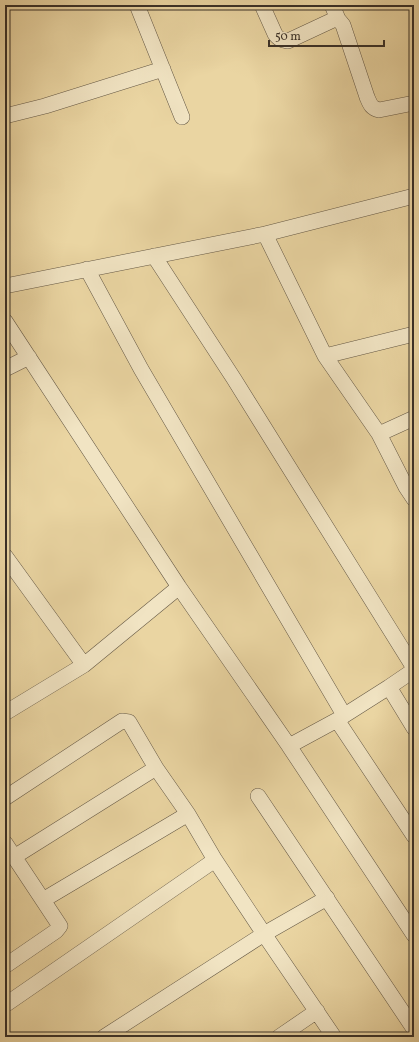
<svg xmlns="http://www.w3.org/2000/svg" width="419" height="1042" font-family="Vollkorn,serif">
<rect width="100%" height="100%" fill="#ead5a2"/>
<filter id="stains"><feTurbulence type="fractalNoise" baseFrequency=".005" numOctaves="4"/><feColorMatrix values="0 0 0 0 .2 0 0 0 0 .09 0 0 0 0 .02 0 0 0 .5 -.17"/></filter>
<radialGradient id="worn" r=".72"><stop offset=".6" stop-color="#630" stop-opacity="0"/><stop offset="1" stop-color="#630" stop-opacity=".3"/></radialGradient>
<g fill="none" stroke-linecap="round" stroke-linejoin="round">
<g stroke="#655946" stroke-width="16">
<path id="minor" d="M137,5l45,112
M262,5l13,29c3,5 7,6 13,7l45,-21 5,-1 5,6 24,72c3,7 4,11 12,13l35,-7
M332,5l6,14
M5,116l40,-10 118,-37
M265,234l60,122 89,-22
M154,256l80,123 180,289
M87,269l54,100 203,346
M5,286l260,-52 149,-38
M5,321l174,266 110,159
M325,356l54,78 27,53 8,12
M5,369l24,-12
M379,434l35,-16
M5,556l79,109 -79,48
M84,665l95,-78
M389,687l25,-17
M337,720l-48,26 125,189
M414,728l-25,-41 -52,33 77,116
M258,796l156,233
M5,798l117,-77 7,1 27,46 32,46 27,46 49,74 70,103
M5,843l55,83 -4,5 -51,35
M14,857l142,-89
M43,900l145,-86
M5,1005l210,-145
M104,1037l160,-103 63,-36
M279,1037l38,-26"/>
</g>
<use href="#minor" stroke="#f1e4c3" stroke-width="15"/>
</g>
<rect width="419" height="1042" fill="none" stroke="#ead5a2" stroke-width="20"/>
<rect x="6" y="6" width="407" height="1030" fill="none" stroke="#393027" stroke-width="2"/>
<rect x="10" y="10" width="399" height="1022" fill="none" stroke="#393027"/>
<path d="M269 40v6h115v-6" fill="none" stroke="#393027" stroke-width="2"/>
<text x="275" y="40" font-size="12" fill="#393027" stroke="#f1e4c3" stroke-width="3" paint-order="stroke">50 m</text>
<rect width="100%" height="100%" filter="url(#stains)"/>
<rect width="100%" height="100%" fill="url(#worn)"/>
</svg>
